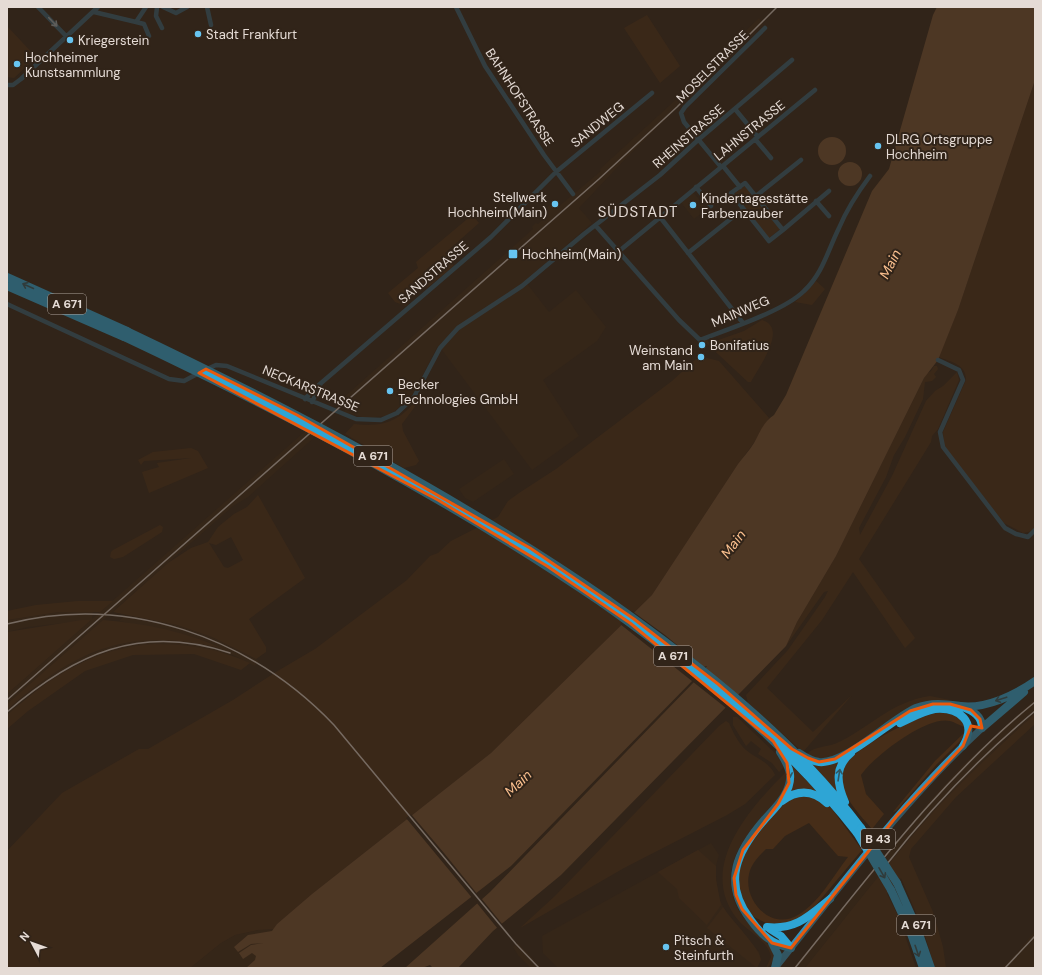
<svg xmlns="http://www.w3.org/2000/svg" width="1042" height="975" font-family="'DM Sans',sans-serif">
<rect width="100%" height="100%" fill="#312419"/>
<path fill="#3a2818" d="M759,18l4,6 -136,133 -48,51 13,15 -67,58 24,31 27,-22 30,37 -9,14 -54,39 36,56 -47,34 -93,-124 -2,1 -24,47 -18,17 -9,5 -20,2 -23,-6 7,-7 -9,-5 192,-171 -1,-2 4,-4 2,1 6,-6 -3,-4 5,-6 11,-8 1,7 43,-36 -1,-2 69,-63z
M693,192l14,17 -13,10 -14,-18z
M318,420l10,5 -80,72 -15,9 -226,198v-10l84,-74 -63,7 -21,5v-12l52,-8h34l-1,7z
M504,459l10,15 -41,28 -8,-4 -6,-9z
M125,615l52,10 35,12 47,24 -4,5 -22,-11 -43,-9 -36,-2 -31,4 -44,15 -51,33 -21,19v-5l43,-35 28,-16 30,-12 29,-6 17,-2 37,3 30,6 -12,-6 -35,-10 -55,-11z
M1035,699v15l-34,30 -66,66 -36,41 -94,117h-12l135,-165 34,-37z
M711,843l8,12 -4,14 4,30 10,18 30,35 2,8 -4,8h-199l-15,-15 -1,-17z
M275,929l-20,32 -9,7h-56l31,-25 14,-8 23,-5z
M1035,931v37h-33l16,-16z
M518,943l18,19 6,6h-11l-13,-13 -5,-8z"/>
<path fill="#462d18" fill-rule="evenodd" d="M647,15l33,51 -20,17 -36,-55z
M7,26l29,31 -22,21 -7,-1z
M1035,80v448l-3,3 -9,2 -19,-10 -60,-77 -1,-14 23,-52c0,-16 -15,-18 -27,-23l19,-47z
M745,186l35,43 -11,9 -35,-44z
M472,215l7,8 -34,30 9,13 -27,22 -5,-6 -16,24 -11,-4 -7,-9 30,-25 -2,-6z
M816,281l9,8 -13,16 -17,-3 12,-11z
M762,320c27,8 -4,48 -11,62h-3l-44,-41 3,-1 3,3 34,-12z
M703,357l16,4 50,57 -16,26 -15,20 -86,131 -161,158 -179,141 -35,30 -3,5 -16,1 -23,5 -14,8 -31,25h-183v-117l55,-58 77,-44h9l85,-49 43,-28 39,-23 92,-69 23,-24 8,-3 13,-12 47,-24 10,-16 11,-8 37,-24 116,-88 24,-22z
M934,366h3l1,3 -4,5 2,3 -4,4 -7,1 -2,17 -18,38 -11,18 -8,22 -27,51 1,7 32,-59 34,-75 9,-10 8,-5 14,-14 2,8 -21,49 -6,7 -1,6 -72,117 56,79 -10,10 -52,-76 -31,48 -55,68 46,44 39,-37 -49,57 -55,-49 -2,-8 42,-45 37,-53 3,-6 -4,1 -38,54 11,-24 39,-66 90,-182 5,-3z
M420,395l2,2 -20,27 1,7 16,30 -3,4 -12,3 -59,-34 9,-10c31,4 48,-4 66,-29z
M191,448l7,3 10,17 -59,25 -7,-21 17,-5 -2,-4 34,-5 -47,3 -3,4 -3,-5 15,-8z
M258,495l47,83 -56,41 17,28v5l-10,7 -44,-22 -35,-12 -64,-13 55,-49 23,-15 17,-6 10,-15 16,-13 13,-7zM231,537l12,23 -15,8 -4,-1 -15,-24 7,2z
M160,525l3,2 -1,5 -39,25 -9,2 -4,-2 1,-5 2,-2z
M78,601h35l-13,11h-41l-52,8v-9l29,-6z
M82,620h9l-84,74v-62z
M103,620c41,3 84,12 121,29 -94,-23 -146,-1 -217,61v-6z
M154,644c34,0 66,5 96,19l-9,7 -47,-16 -61,1 -48,16 -57,40 -21,18v-14c45,-39 86,-67 147,-71z
M930,696l20,4 -12,1 -106,57 -13,1 -13,-4c9,-10 20,-7 31,-12 34,-16 53,-41 93,-47z
M942,712l14,4 10,7 -1,13 -28,28 -41,47 -3,1 42,-51 30,-29 -1,-5c-5,-2 -10,-5 -14,-6 -23,-6 -77,36 -89,54l5,19 18,20 -12,15c-12,-14 -36,-38 -30,-58 6,-22 78,-57 100,-59z
M1035,714v10l-79,73 -45,52 -2,8 24,55 10,35 3,21h-11l-12,-39 -22,-51 -14,16 12,24 17,50h-111c43,-53 84,-107 129,-157 32,-34 66,-66 101,-97z
M733,717h4l39,37 8,13 -5,5 -7,-9 -14,-9 3,-5 -10,-8 -5,5 -13,-21z
M726,721l3,2c4,9 9,20 17,27 10,9 23,11 29,25l-30,29 -18,11 -103,53 -104,60 35,-32 164,-170z
M846,756l-7,9 3,33 -34,-36z
M789,763l32,32 -32,-4z
M786,772c0,2 2,6 1,9 -2,11 -12,21 -20,30 -18,20 -39,45 -36,74 1,10 4,21 10,29 8,13 39,32 31,48 -2,3 -3,5 -6,6l5,-11c-2,-15 -22,-25 -32,-36 -44,-52 10,-112 47,-149z
M800,794l21,6 11,9 30,41 -46,55 -23,18 -25,1 -14,-7 -5,-5 -11,-20 2,-28 15,-28 24,-28 10,-9zM809,823l29,33 10,1c-15,19 -29,46 -50,58 -26,16 -55,-13 -49,-41 2,-10 10,-18 17,-25h7l12,-13z
M698,850l18,16v14l5,25 -14,20 -28,-27 -2,-9 -19,-17z
M723,907c8,13 37,41 38,53l-4,8 -50,-40z"/>
<path fill="#704e31" d="M937,7h98v73l-77,230 -20,50 -14,18 -88,178 -39,66 -11,24 -225,229 -68,56 -35,37h-25l-3,-3 -8,3h-17l85,-76 205,-211 12,-15 -4,1 -8,11 -184,188 -131,102h-134l9,-8 1,-4 -4,-3 -9,6 -4,-6 12,-8 13,-2 -13,1 -13,8 -4,-5 14,-12 24,-4 5,-7 35,-30 179,-141 161,-158 86,-131c5,-7 11,-13 16,-21 6,-11 10,-22 20,-28l12,-20 86,-204 17,-22 44,-154z
M818 151a14 14 0 1 1 28 0a14 14 0 1 1-28 0Z
M838 174a12 12 0 1 1 24 0a12 12 0 1 1-24 0Z"/>
<path fill="#312419" d="M632,611l33,24 74,61 -13,12 -106,-84z
M411,814l33,39 34,42 -5,4 -67,-81z
M481,898l22,27 -5,4 -22,-27z"/>
<g fill="none" stroke-linecap="round" stroke-linejoin="round">
<path stroke="#345c70" stroke-width="4.5" d="M38,7l29,30
M157,7l-1,9 6,12
M163,7l13,6 11,-6
M207,7l4,18
M456,7l29,59 59,89 29,39
M94,12l42,10 10,-15
M136,22l8,2 5,12
M7,85h6l8,-6 77,-72
M735,109l23,28
M755,139l16,19
M723,166l17,21
M721,167l-37,-45 -3,-9 4,-6 80,-79
M745,183l38,47 -14,11 -38,-48z
M696,187l15,19
M756,196l45,-36
M816,201l13,15
M660,217l83,106
M596,226l83,94 21,20c28,-11 84,-29 104,-49 19,-18 24,-41 35,-63 8,-19 19,-36 31,-52
M783,230l46,-39
M618,252l197,-162
M688,253l55,-44
M7,304l162,75 15,2 15,-8
M938,360l21,10 4,10 -23,52 3,15 62,81 11,6 12,3 7,-7
M205,370l11,-5 11,1 129,53 25,1 16,-7 17,-16 26,-49 18,-20 64,-42 62,-52 76,-59 38,-35 94,-80
M305,399l8,-9 178,-153 65,-65 96,-79
M312,402l8,-16"/>
<path stroke="#3490b9" stroke-width="7" d="M775,968c66,-82 129,-168 207,-240"/>
<path stroke="#2ea5d5" stroke-width="8" d="M7,277l120,54
M7,286l117,51
M608,600c92,65 185,137 253,228
M602,603c93,66 184,139 255,230
M963,707c10,4 19,9 19,21
M900,723c11,-5 23,-12 35,-14 24,-2 43,13 28,37
M982,728l42,-36
M780,752c4,7 9,14 10,22 2,18 -14,33 -25,45 -28,32 -43,63 -15,100 11,16 23,26 41,29
M799,753c6,4 13,8 20,9 26,3 72,-43 97,-54 16,-6 29,-4 45,-2 25,3 54,-11 74,-25
M782,801c16,-12 31,-11 45,2
M845,802c-8,-18 -11,-35 6,-49
M897,883l20,45 14,40
M891,890l19,41 13,37
M767,927c29,3 42,-11 63,-28
M770,929l11,7 10,12
M772,943l6,12 -3,13"/>
<path stroke="#c9bfb8" stroke-width="1.5" d="M7,624c120,-31 243,13 327,101l182,219 23,24
M7,700l592,-521 78,-72 100,-100
M7,712c67,-58 134,-89 223,-59
M887,864c44,-56 94,-108 148,-153
M795,968c75,-93 147,-190 240,-266
M1005,968l30,-32"/>
<path stroke="#2ea5d5" stroke-width="8" d="M127,331c166,79 330,165 481,269
M124,337c165,78 327,163 478,266
M861,828l36,55
M857,833l34,57"/>
</g>
<defs><path id="oneway-shaft" d="M-6 0H5M1.5-3L5.5 0L1.5 3" fill="none" stroke-width="1.6" stroke-linecap="round" stroke-linejoin="round"/></defs>
<use stroke="#95a2a8" href="#oneway-shaft" transform="translate(53 22) rotate(46)"/>
<g stroke="#305864">
<use href="#oneway-shaft" transform="translate(28 286) rotate(-156)"/>
<use href="#oneway-shaft" transform="translate(1001 699) rotate(162)"/>
<use href="#oneway-shaft" transform="translate(789 772) rotate(80)"/>
<use href="#oneway-shaft" transform="translate(839 775) rotate(-81)"/>
<use href="#oneway-shaft" transform="translate(882 873) rotate(60)"/>
<use href="#oneway-shaft" transform="translate(917 951) rotate(71)"/>
</g>
<path d="M0 0H1042V975H0ZM206,369l91,46 233,133 104,71 84,65 74,65 16,9 11,4 16,-3 75,-48 23,-7h17l21,6 9,9 2,9 -11,-2 -8,20 -67,71 -105,131 -19,-5 -30,-34 -6,-14 -2,-17 9,-28 35,-46 11,-21 -2,-20 -14,-22 -143,-118 -83,-57 -109,-66 -239,-127z" fill="#312419" fill-opacity=".55" fill-rule="evenodd"/>
<path fill="none" stroke="#e8590c" stroke-width="3" stroke-linejoin="round" d="M206,369l91,46 233,133 104,71 84,65 74,65 16,9 11,4 16,-3 75,-48 23,-7h17l21,6 9,9 2,9 -11,-2 -8,20 -67,71 -105,131 -19,-5 -30,-34 -6,-14 -2,-17 9,-28 35,-46 11,-21 -2,-20 -14,-22 -143,-118 -83,-57 -109,-66 -239,-127z"/>
<g fill="#67c4f0" stroke="#312419" stroke-width="1.5">
<circle cx="198" cy="34" r="4"/>
<circle cx="70" cy="40" r="4"/>
<circle cx="17" cy="64" r="4"/>
<circle cx="878" cy="146" r="4"/>
<circle cx="555" cy="204" r="4"/>
<circle cx="693" cy="205" r="4"/>
<rect x="508" y="249" width="10" height="10" rx="2"/>
<circle cx="702" cy="345" r="4"/>
<circle cx="701" cy="357" r="4"/>
<circle cx="390" cy="391" r="4"/>
<circle cx="666" cy="947" r="4"/>
</g>
<g text-anchor="middle" stroke-width="4" stroke-linejoin="round" paint-order="stroke">
<g fill="#312419" stroke="#afa49d" stroke-width="1">
<rect x="48" y="294" width="38" height="20" rx="3"/>
<rect x="354" y="446" width="38" height="20" rx="3"/>
<rect x="654" y="646" width="38" height="20" rx="3"/>
<rect x="861" y="829" width="34" height="20" rx="3"/>
<rect x="897" y="915" width="38" height="20" rx="3"/>
</g>
<g font-size="12" font-weight="bold" fill="#e5dbd5">
<text x="67" y="308">A 671</text>
<text x="373" y="460">A 671</text>
<text x="673" y="660">A 671</text>
<text x="878" y="843">B 43</text>
<text x="916" y="929">A 671</text>
</g>
<g font-size="13" fill="#e5dbd5" stroke="#312419" text-anchor="start">
<text x="206" y="39">Stadt Frankfurt</text>
<text x="78" y="45">Kriegerstein</text>
<text x="25" y="62">Hochheimer<tspan x="25" dy="15">Kunstsammlung</tspan></text>
<text x="886" y="144">DLRG Ortsgruppe<tspan x="886" dy="15">Hochheim</tspan></text>
<text x="547" y="202" text-anchor="end">Stellwerk<tspan x="547" dy="15">Hochheim(Main)</tspan></text>
<text x="701" y="203">Kindertagesstätte<tspan x="701" dy="15">Farbenzauber</tspan></text>
<text x="522" y="259">Hochheim(Main)</text>
<text x="710" y="350">Bonifatius</text>
<text x="693" y="355" text-anchor="end">Weinstand<tspan x="693" dy="15">am Main</tspan></text>
<text x="398" y="389">Becker<tspan x="398" dy="15">Technologies GmbH</tspan></text>
<text x="674" y="945">Pitsch &amp;<tspan x="674" dy="15">Steinfurth</tspan></text>
</g>
<g font-size="13" fill="#e5dbd5" stroke="#312419">
<text transform="translate(712 66) rotate(-45)" y="5">MOSELSTRASSE</text>
<text transform="translate(520 97) rotate(57)" y="5">BAHNHOFSTRASSE</text>
<text transform="translate(597 124) rotate(-39)" y="5">SANDWEG</text>
<text transform="translate(749 130) rotate(-39)" y="5">LAHNSTRASSE</text>
<text transform="translate(688 136) rotate(-41)" y="5">RHEINSTRASSE</text>
<text transform="translate(433 272) rotate(-41)" y="5">SANDSTRASSE</text>
<text transform="translate(740 311) rotate(-23)" y="5">MAINWEG</text>
<text transform="translate(311 388) rotate(22)" y="5">NECKARSTRASSE</text>
</g>
<g font-size="14" font-style="italic" fill="#f9be8d" stroke="#312419">
<text transform="translate(890 264) rotate(-63)" y="5">Main</text>
<text transform="translate(733 544) rotate(-53)" y="5">Main</text>
<text transform="translate(518 783) rotate(-43)" y="5">Main</text>
</g>
<g font-size="15" letter-spacing="1" fill="#e5dbd5" stroke="#312419">
<text x="638" y="217">SÜDSTADT</text>
</g>
</g>
<rect width="1042" height="975" fill="none" stroke="#e5dbd5" stroke-width="16"/>
<g transform="translate(32 943) rotate(311)" stroke="#312419" stroke-width="3" paint-order="stroke">
<path d="M0-3L7 15L0 10L-7 15Z" fill="#e5dbd5"/>
<text y="-6" font-size="11" font-weight="bold" text-anchor="middle" fill="#e5dbd5">N</text>
</g>
</svg>
